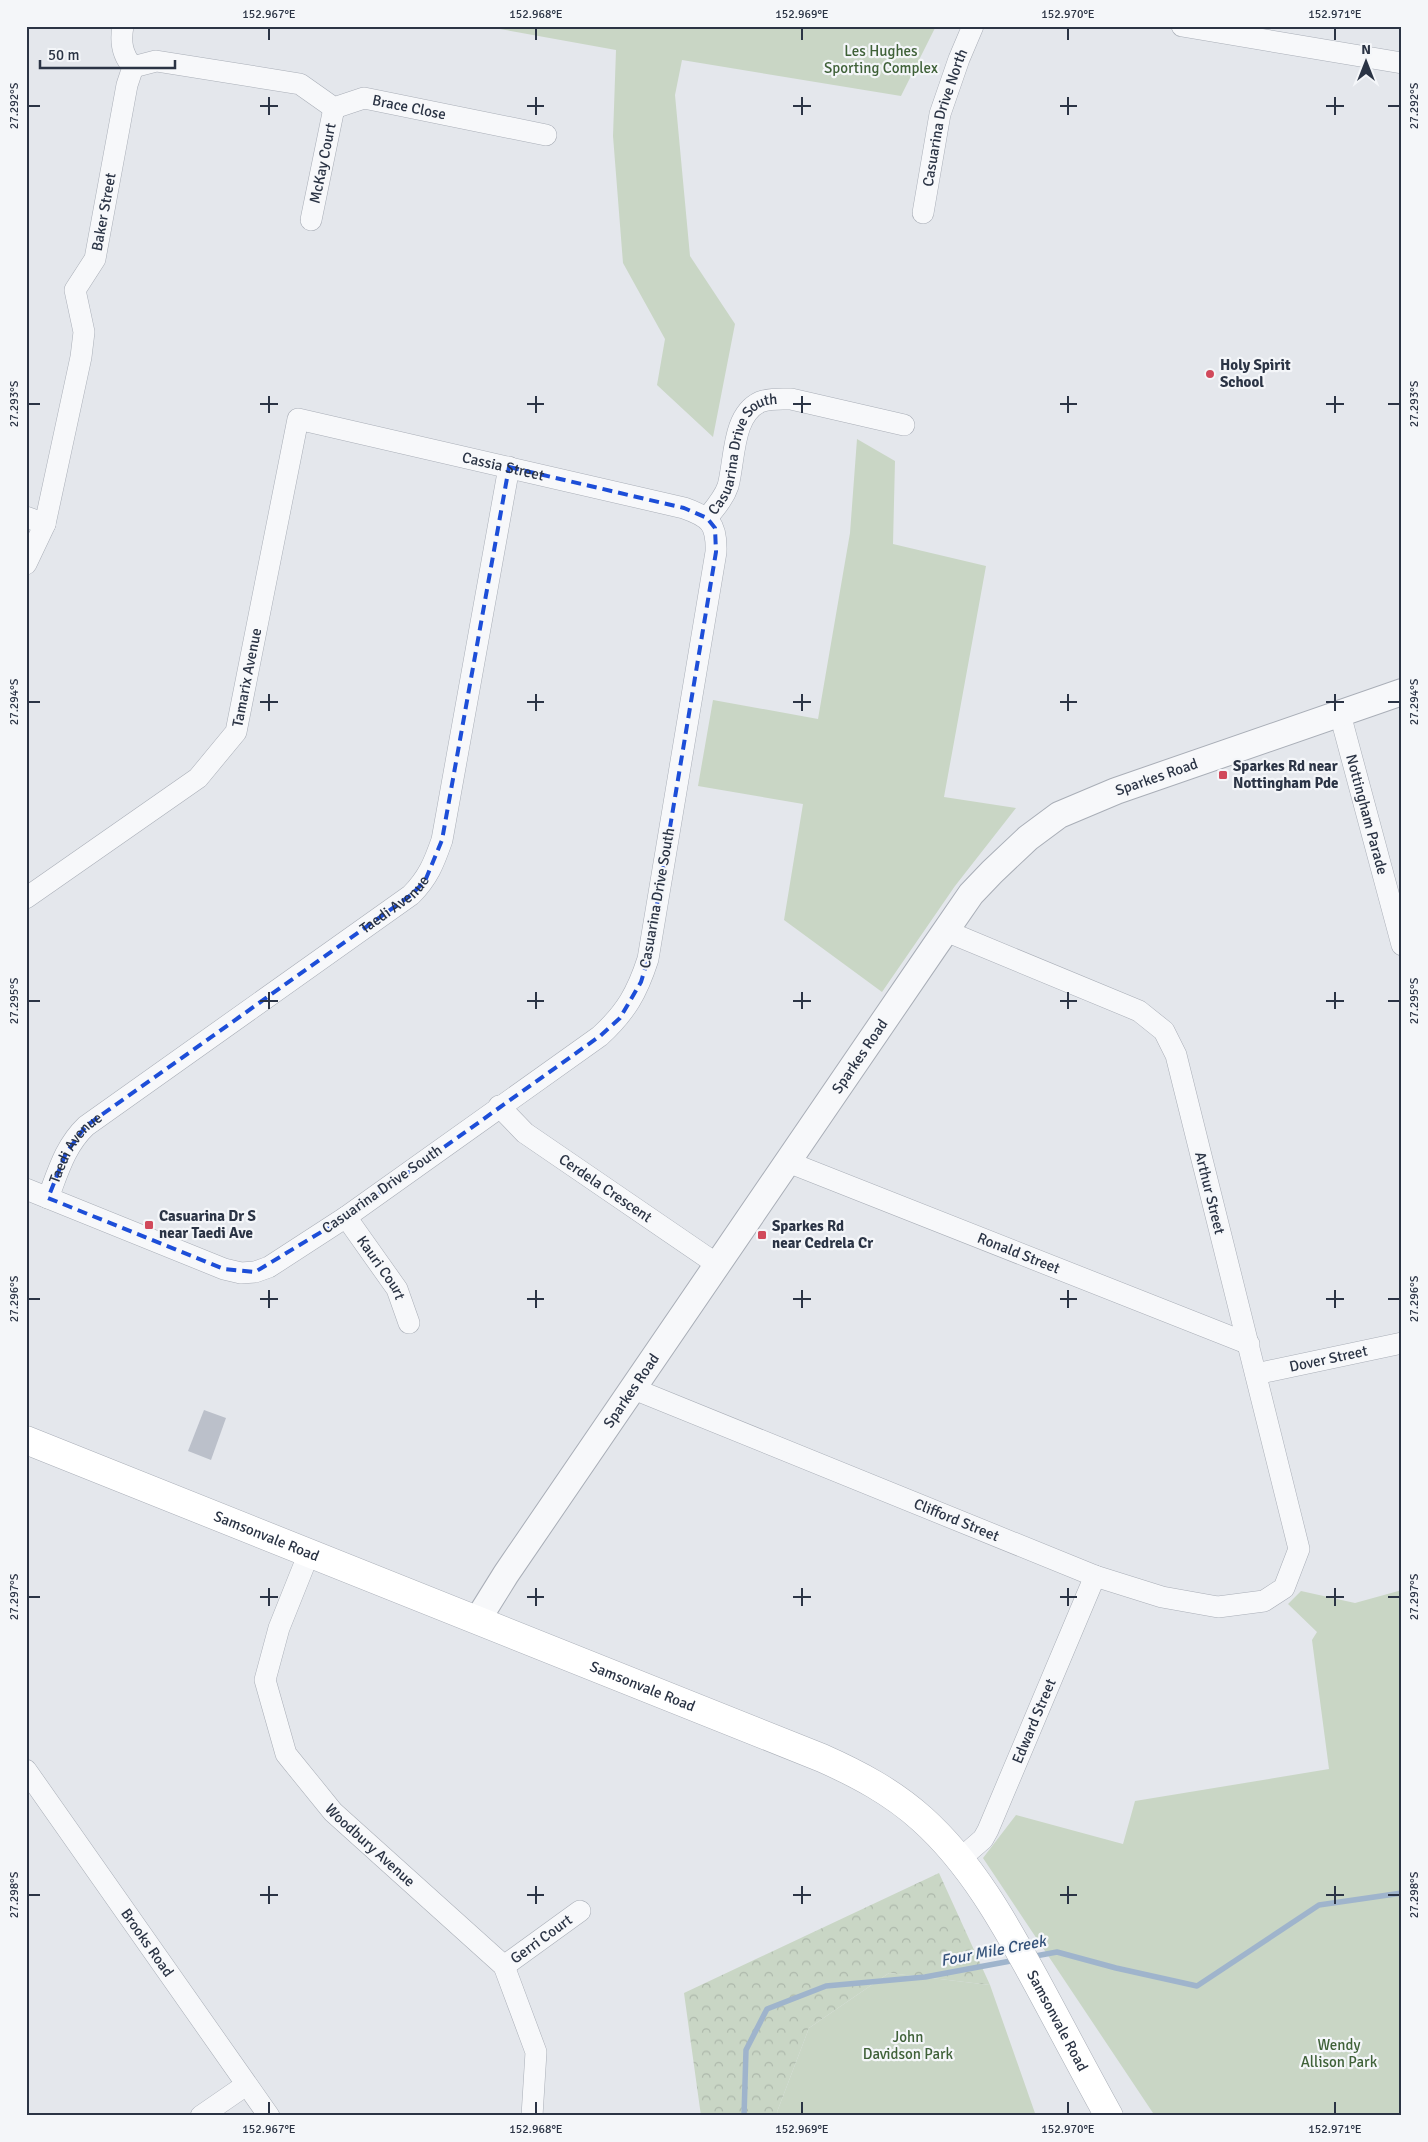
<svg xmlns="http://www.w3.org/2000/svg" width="1428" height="2142" font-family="Signika,sans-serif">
<defs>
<pattern id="forest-crowns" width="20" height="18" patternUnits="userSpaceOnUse" patternTransform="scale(1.25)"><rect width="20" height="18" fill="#c9d6c5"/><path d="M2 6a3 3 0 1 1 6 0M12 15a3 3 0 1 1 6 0" fill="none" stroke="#adb8ab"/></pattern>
</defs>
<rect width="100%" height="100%" fill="#e4e7ec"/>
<path fill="url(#forest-crowns)" d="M939,1873l51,112 -101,-12 -80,55 -32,84 1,4h-77l-17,-123z"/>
<path fill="#c9d6c5" d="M483,26h453l-35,70 -219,-36 -7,35 15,161 45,68 -22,113 -56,-52 8,-46 -42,-76 -10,-127 3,-86z
M857,439l38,22 -2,83 93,22 -42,231 72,11 -61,78 -73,106 -98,-72 19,-116 -105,-18 15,-86 105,19 32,-186z
M1402,1590v526h-247l-172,-258 33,-43 107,29 12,-43 194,-32 -17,-129 5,-8 -29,-28 13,-13 54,12z
M889,1973l101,12 46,131h-258l-1,-4 32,-84z"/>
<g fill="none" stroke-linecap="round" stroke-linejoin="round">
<path stroke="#9fb4cc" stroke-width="5.5" d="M1030,1957l27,-5 59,16 81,18 122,-81 83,-12
M744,2116l2,-66 21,-41 59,-23 99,-9 91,-17"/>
</g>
<path fill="#bbc0ca" d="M204,1410l22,8 -15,42 -23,-9z"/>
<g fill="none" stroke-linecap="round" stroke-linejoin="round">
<g stroke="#a9aeb7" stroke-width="22">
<g id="minor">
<path d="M1182,26l220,37"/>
<path id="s1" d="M133,67l23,-6 144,23 34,24 30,-10 182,37"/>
<path id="s2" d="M923,213l17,-99 19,-55 14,-33"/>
<path id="s3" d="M311,220l23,-112"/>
<path id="s4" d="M26,517l19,7 36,-167 3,-25 -9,-42 20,-31 32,-174 6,-18c-11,-12 -13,-25 -10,-41"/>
<path id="s5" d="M707,518c8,-10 17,-20 21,-32 7,-26 4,-71 32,-84 10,-4 21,-3 31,-3l113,26"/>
<path d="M26,564l19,-40"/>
<path id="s6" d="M1340,714l62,231"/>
<path id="s7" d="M26,898l172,-120 38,-46 62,-313 386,89c26,9 33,16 32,44l-68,407c-11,34 -22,53 -48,77l-254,181 -77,50 -14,5 -14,1 -17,-4 -198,-80"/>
<path id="s8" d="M499,1106l26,27 193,132"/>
<path id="s9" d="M788,1162l461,182"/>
<path id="s10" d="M48,1198c10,-26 17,-52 38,-72l325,-231c17,-17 23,-32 31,-55l67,-373"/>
<path id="s11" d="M346,1217l51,72 12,34"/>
<path id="s12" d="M1256,1374l146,-31"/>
<path id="s13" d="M634,1389l461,187 67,21 56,10 46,-6 20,-13 15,-39 -123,-494 -12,-24 -25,-20 -193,-80"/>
<path id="s14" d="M309,1553l-30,75 -14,52 21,74 47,58 171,154 32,86 -4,64"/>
<path id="s15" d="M26,1770l243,346"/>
<path id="s16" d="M960,1859l23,-20 5,-9 107,-254"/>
<path id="s17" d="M504,1966l76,-55"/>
<path d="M201,2116l45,-31"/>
</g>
</g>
<g stroke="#a9aeb7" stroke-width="28">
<g id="tertiary">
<path id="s18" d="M478,1619l28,-45 427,-625 38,-55 21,-22 36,-34 31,-23 57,-24 286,-99"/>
</g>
</g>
<g stroke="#a9aeb7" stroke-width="29">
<g id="secondary">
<path id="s19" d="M26,1440l796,318c36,16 70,34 100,61 49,44 82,103 113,160 25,46 49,92 74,137"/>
</g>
</g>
<use href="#minor" stroke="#f7f8fa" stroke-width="21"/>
<use href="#tertiary" stroke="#f7f8fa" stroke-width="26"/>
<use href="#secondary" stroke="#fff" stroke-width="28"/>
</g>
<path fill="none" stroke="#1d4ed8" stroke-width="4" stroke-dasharray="10 6" stroke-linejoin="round" d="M509,467l175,41 23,10 8,10 1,24 -68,407 -7,23 -21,36 -20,18 -254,181 -91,55 -31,-3 -176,-71 18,-45 20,-27 325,-231 14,-14 17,-41z"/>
<path fill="none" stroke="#2b3445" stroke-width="2" d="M269,28v12M536,28v12M802,28v12M1068,28v12M1335,28v12M269,97v18M536,97v18M802,97v18M1068,97v18M1335,97v18M28,106h12M260,106h18M527,106h17M793,106h18M1060,106h17M1326,106h18M1388,106h12M269,396v17M536,396v17M802,396v17M1068,396v17M1335,396v17M28,404h12M260,404h18M527,404h17M793,404h18M1060,404h17M1326,404h18M1388,404h12M269,694v17M536,694v17M802,694v17M1068,694v17M1335,694v17M28,702h12M260,702h18M527,702h17M793,702h18M1060,702h17M1326,702h18M1388,702h12M269,992v17M536,992v17M802,992v17M1068,992v17M1335,992v17M28,1001h12M260,1001h18M527,1001h17M793,1001h18M1060,1001h17M1326,1001h18M1388,1001h12M269,1290v18M536,1290v18M802,1290v18M1068,1290v18M1335,1290v18M28,1299h12M260,1299h18M527,1299h17M793,1299h18M1060,1299h17M1326,1299h18M1388,1299h12M269,1588v18M536,1588v18M802,1588v18M1068,1588v18M1335,1588v18M28,1597h12M260,1597h18M527,1597h17M793,1597h18M1060,1597h17M1326,1597h18M1388,1597h12M269,1886v18M536,1886v18M802,1886v18M1068,1886v18M1335,1886v18M28,1895h12M260,1895h18M527,1895h17M793,1895h18M1060,1895h17M1326,1895h18M1388,1895h12M269,2102v12M536,2102v12M802,2102v12M1068,2102v12M1335,2102v12"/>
<g fill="#d1495b" stroke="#f4f6f9" stroke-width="2">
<circle cx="1210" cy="374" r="5"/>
<rect x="1218" y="770" width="10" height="10" rx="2.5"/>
<rect x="144" y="1220" width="10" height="10" rx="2.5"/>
<rect x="757" y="1230" width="10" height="10" rx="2.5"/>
</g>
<g text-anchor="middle" stroke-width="4.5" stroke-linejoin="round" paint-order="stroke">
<g font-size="15" fill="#3f6138" stroke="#f4f6f9">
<text x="881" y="56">Les Hughes<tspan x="881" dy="17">Sporting Complex</tspan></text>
<text x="908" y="2042">John<tspan x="908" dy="17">Davidson Park</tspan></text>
<text x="1339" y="2050">Wendy<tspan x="1339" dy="17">Allison Park</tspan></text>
</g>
<g font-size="15" fill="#2b3445" stroke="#f4f6f9">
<text dy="5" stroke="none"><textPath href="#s1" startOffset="289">Brace Close</textPath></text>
<text dy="5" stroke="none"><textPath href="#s2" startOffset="98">Casuarina Drive North</textPath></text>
<text dy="5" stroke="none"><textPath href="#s3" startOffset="58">McKay Court</textPath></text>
<text dy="5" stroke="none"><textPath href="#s4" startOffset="344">Baker Street</textPath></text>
<text dy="5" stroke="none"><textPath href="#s5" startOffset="78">Casuarina Drive South</textPath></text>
<text dy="5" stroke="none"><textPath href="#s7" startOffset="799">Cassia Street</textPath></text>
<text dy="5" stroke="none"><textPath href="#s7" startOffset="325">Tamarix Avenue</textPath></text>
<text dy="5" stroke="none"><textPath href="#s18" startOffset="1100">Sparkes Road</textPath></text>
<text dy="5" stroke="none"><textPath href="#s6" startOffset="104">Nottingham Parade</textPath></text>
<text transform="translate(657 898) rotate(-80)" y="5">Casuarina Drive South</text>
<text dy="5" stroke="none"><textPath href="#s10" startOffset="462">Taedi Avenue</textPath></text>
<text dy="5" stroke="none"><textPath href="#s18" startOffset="680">Sparkes Road</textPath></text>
<text dy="5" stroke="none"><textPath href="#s10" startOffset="58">Taedi Avenue</textPath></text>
<text dy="5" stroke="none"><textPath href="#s8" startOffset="135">Cerdela Crescent</textPath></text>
<text transform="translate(382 1189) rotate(-35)" y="5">Casuarina Drive South</text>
<text transform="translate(1210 1193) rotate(76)" y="5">Arthur Street</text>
<text dy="5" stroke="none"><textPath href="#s9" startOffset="248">Ronald Street</textPath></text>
<text dy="5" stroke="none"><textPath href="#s11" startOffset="62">Kauri Court</textPath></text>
<text dy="5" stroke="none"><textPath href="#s12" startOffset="74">Dover Street</textPath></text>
<text dy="5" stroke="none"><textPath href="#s18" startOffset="275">Sparkes Road</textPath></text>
<text dy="5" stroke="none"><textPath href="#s13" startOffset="348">Clifford Street</textPath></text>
<text dy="5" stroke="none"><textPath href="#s19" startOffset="259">Samsonvale Road</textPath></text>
<text dy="5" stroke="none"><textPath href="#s19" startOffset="664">Samsonvale Road</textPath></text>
<text dy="5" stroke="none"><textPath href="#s16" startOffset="159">Edward Street</textPath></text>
<text dy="5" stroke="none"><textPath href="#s14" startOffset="336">Woodbury Avenue</textPath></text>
<text dy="5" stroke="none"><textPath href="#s17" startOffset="46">Gerri Court</textPath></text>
<text dy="5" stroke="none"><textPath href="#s15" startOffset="211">Brooks Road</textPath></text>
<text dy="5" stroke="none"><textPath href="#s19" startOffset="1219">Samsonvale Road</textPath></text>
</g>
<g font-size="15" font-weight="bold" fill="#2b3445" stroke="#f4f6f9" text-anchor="start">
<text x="1220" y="370">Holy Spirit<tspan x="1220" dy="17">School</tspan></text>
<text x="1233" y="771">Sparkes Rd near<tspan x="1233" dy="17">Nottingham Pde</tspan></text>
<text x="159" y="1221">Casuarina Dr S<tspan x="159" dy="17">near Taedi Ave</tspan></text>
<text x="772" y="1231">Sparkes Rd<tspan x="772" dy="17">near Cedrela Cr</tspan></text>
</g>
<g font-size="16" font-style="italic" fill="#34527a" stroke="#f4f6f9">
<text transform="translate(993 1950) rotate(-11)" y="6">Four Mile Creek</text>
</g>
</g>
<rect width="1428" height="2142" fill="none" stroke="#f4f6f9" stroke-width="55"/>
<g transform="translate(1366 62)" stroke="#f4f6f9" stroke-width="4" paint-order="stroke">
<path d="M0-4L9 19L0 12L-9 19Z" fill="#2b3445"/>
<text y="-8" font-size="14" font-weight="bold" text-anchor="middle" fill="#2b3445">N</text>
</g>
<path d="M40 60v8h135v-8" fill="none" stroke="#2b3445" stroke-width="2.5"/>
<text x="48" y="60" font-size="15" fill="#2b3445" stroke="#f4f6f9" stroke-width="4" paint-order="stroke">50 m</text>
<rect x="28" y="28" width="1372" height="2086" fill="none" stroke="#2b3445" stroke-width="2"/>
<g font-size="12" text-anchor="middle" fill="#2b3445">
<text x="269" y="18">152.967°E</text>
<text x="536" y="18">152.968°E</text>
<text x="802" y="18">152.969°E</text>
<text x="1068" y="18">152.970°E</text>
<text x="1335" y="18">152.971°E</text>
<text transform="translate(14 106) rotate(-90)" y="4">27.292°S</text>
<text transform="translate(1414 106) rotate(-90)" y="4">27.292°S</text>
<text transform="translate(14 404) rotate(-90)" y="4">27.293°S</text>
<text transform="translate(1414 404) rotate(-90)" y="4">27.293°S</text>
<text transform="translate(14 702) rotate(-90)" y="4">27.294°S</text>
<text transform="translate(1414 702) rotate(-90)" y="4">27.294°S</text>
<text transform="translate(14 1001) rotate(-90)" y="4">27.295°S</text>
<text transform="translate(1414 1001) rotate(-90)" y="4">27.295°S</text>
<text transform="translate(14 1299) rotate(-90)" y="4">27.296°S</text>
<text transform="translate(1414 1299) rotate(-90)" y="4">27.296°S</text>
<text transform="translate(14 1597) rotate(-90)" y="4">27.297°S</text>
<text transform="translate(1414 1597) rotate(-90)" y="4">27.297°S</text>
<text transform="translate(14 1895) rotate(-90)" y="4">27.298°S</text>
<text transform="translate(1414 1895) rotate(-90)" y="4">27.298°S</text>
<text x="269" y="2133">152.967°E</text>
<text x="536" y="2133">152.968°E</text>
<text x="802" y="2133">152.969°E</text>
<text x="1068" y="2133">152.970°E</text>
<text x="1335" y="2133">152.971°E</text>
</g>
</svg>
